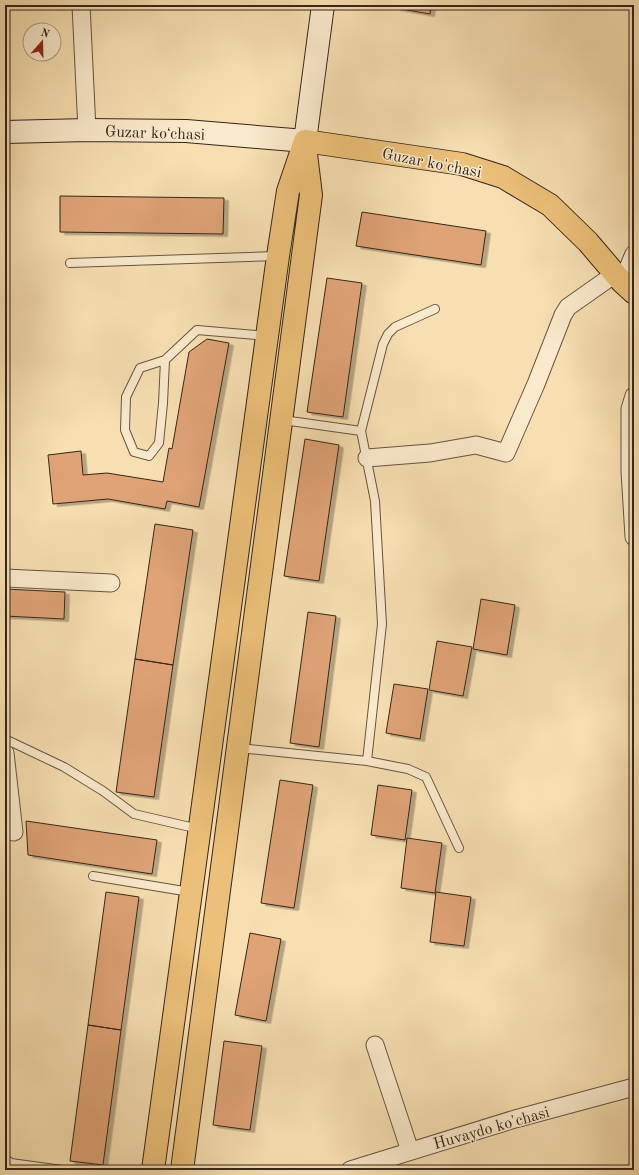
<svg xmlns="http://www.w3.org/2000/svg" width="639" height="1175" font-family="'Old Standard TT',serif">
<defs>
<filter id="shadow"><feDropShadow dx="4.5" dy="2.5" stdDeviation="0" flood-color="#0004"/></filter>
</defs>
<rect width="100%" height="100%" fill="#f7dfb1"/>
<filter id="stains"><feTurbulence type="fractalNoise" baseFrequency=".005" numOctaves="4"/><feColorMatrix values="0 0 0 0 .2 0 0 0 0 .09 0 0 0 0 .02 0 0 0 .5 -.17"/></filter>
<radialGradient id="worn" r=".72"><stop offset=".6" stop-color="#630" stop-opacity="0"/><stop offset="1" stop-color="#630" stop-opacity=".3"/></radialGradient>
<path fill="#dfa376" stroke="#36251a" filter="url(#shadow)" d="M397,5h34l-1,9 -34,-6z
M60,196l164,2 -1,36 -163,-2z
M362,212l124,19 -5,34 -125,-19z
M327,278l35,5 -19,134 -36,-5z
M207,339l22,4 -30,164 -32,-6 -2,8 -57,-10 -55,5 -5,-49 33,-4 2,24 24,-2 56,9 6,-34 3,1 17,-97z
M305,439l34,6 -20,136 -35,-5z
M155,524l38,6 -20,135 -38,-6z
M5,589l60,3 -1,27 -59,-3z
M481,599l34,6 -8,50 -34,-6z
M308,612l28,4 -17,131 -29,-4z
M437,641l35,6 -9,49 -34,-6z
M135,659l38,6 -19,132 -38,-5z
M394,684l34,5 -8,50 -34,-6z
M280,780l33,5 -19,123 -33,-5z
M378,785l34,5 -7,50 -34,-5z
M26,821l131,19 -5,34 -124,-19z
M407,838l35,5 -7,50 -34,-5z
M106,892l33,5 -18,133 -33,-5z
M436,892l35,5 -7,49 -34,-4z
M250,933l31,6 -15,82 -31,-6z
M88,1025l33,5 -18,135 -33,-4z
M224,1041l38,5 -12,84 -37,-5z"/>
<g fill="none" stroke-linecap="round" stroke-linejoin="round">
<g stroke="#665440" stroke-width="10">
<path id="service" d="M70,263l207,-7
M165,360l-2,43 -4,40 -10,13 -15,-4 -9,-22 1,-33 14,-29 25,-8 32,-30 70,6
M283,420l78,11
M5,739l59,28 39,24 31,23 65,15
M239,748l128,13 41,8 18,8 33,71
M367,761l15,-137 -7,-123 -14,-70 22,-87 5,-10 7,-7 40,-18
M93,876l97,16
M5,1158l6,5 51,7"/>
</g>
<g stroke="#665440" stroke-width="19">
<path id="minor" d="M81,5l6,125
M622,282l12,-28
M634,396l-4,13v62l4,66
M367,458l63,-5 46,-8 30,8 30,-69 27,-69 5,-8 47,-33
M5,578l106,5
M5,753l9,79
M375,1045l35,106
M350,1170l165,-51 119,-32"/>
</g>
<g stroke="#36251a" stroke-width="24">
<path id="secondary" d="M5,132l82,-2 99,1 119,10 18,-136"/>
</g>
<g stroke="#36251a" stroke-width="24">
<path id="primary" d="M305,141l157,23 41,13 47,28 38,37 34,40 12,11
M153,1170l125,-914 10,-65 17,-50
M182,1170l129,-975 -6,-49"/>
</g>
<use href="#service" stroke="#faeacc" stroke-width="8"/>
<use href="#minor" stroke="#faeacc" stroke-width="17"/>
<use href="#secondary" stroke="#faeacc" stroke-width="22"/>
<use href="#primary" stroke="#ecc078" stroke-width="22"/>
</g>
<g text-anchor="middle" stroke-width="3" stroke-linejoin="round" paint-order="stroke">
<g font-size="16" fill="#36251a" stroke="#faeacc">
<text transform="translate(155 132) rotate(2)" y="6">Guzar koʻchasi</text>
<text transform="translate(432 162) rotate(11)" y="6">Guzar ko'chasi</text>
<text transform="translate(491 1127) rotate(-16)" y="6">Huvaydo ko'chasi</text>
</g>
</g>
<rect width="639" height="1175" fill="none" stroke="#f7dfb1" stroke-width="20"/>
<rect x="6" y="6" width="627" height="1163" fill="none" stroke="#36251a" stroke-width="2"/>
<rect x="10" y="10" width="619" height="1155" fill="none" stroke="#36251a"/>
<g transform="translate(42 42) rotate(20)"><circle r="19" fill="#faeacc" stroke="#ac9b85"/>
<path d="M0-3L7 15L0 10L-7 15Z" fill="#8f2418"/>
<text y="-6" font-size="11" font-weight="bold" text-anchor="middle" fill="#36251a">N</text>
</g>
<rect width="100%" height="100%" filter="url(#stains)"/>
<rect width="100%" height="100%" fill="url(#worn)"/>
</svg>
